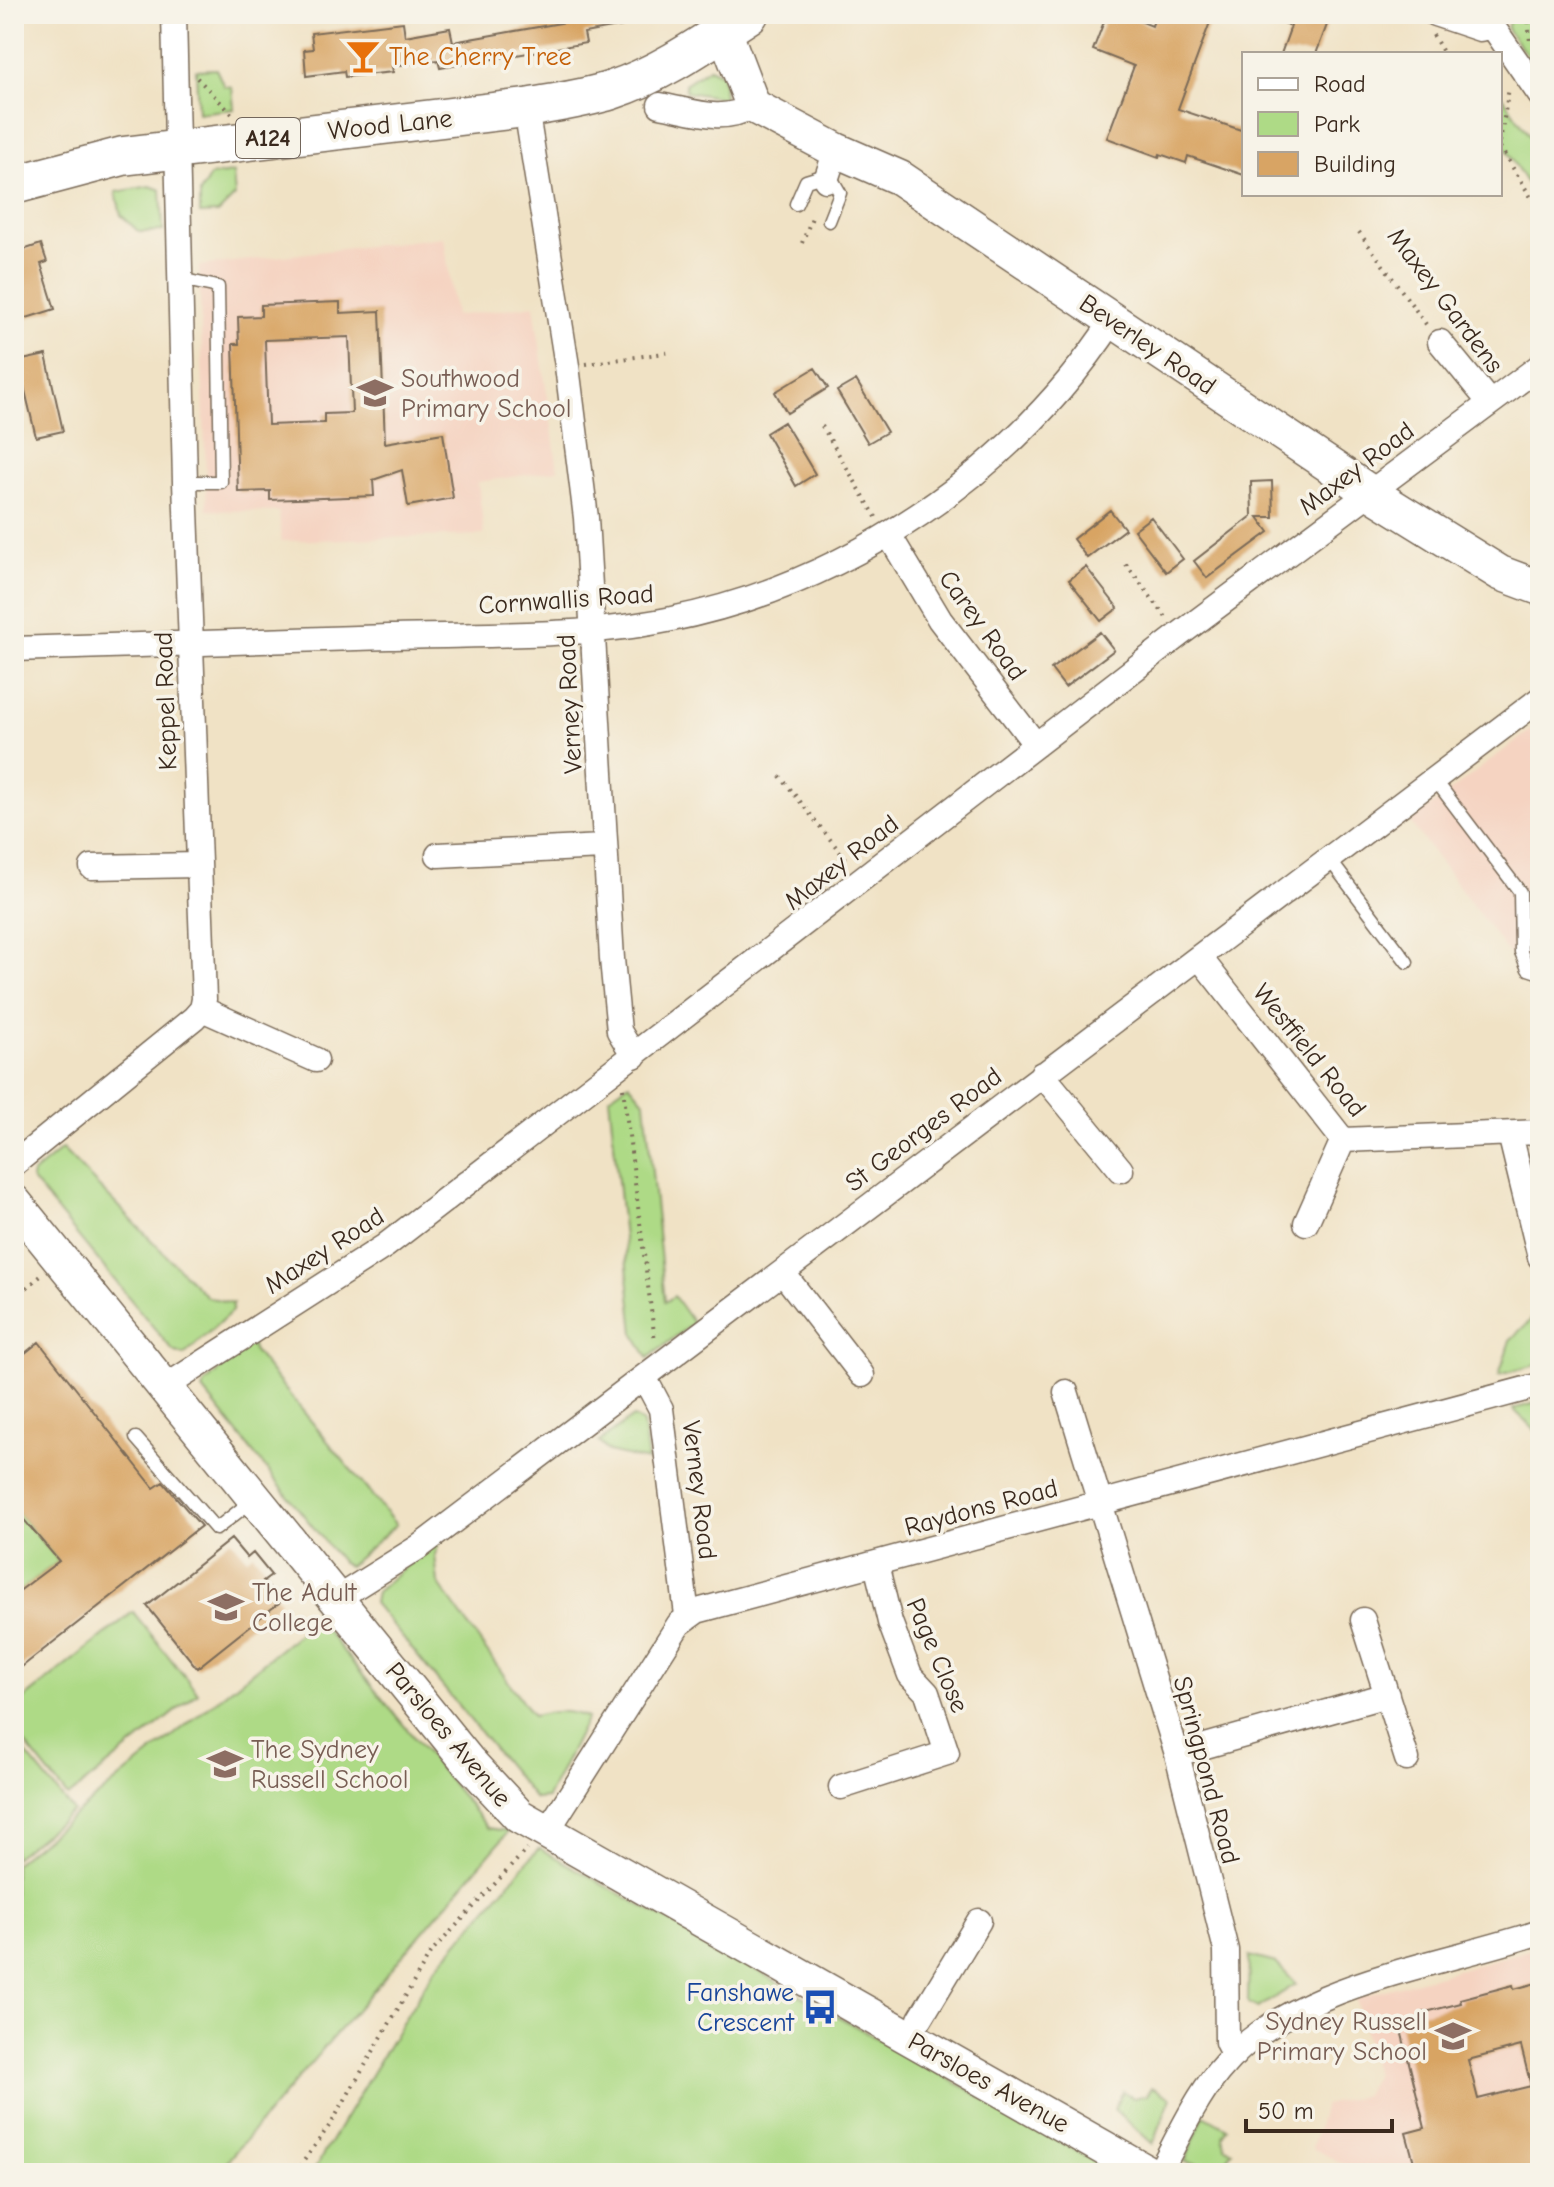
<svg xmlns="http://www.w3.org/2000/svg" width="1554" height="2187" font-family="'Comic Neue',sans-serif">
<rect width="100%" height="100%" fill="#f7f3e8"/>
<filter id="ink" filterUnits="userSpaceOnUse"><feTurbulence type="fractalNoise" baseFrequency=".0125" numOctaves="2"/><feDisplacementMap in="SourceGraphic" scale="16" xChannelSelector="R" yChannelSelector="G"/><feConvolveMatrix kernelMatrix="1 2 1 2 8 2 1 2 1" color-interpolation-filters="sRGB"/></filter>
<filter id="wash" filterUnits="userSpaceOnUse"><feTurbulence type="fractalNoise" baseFrequency=".006" numOctaves="4" result="noise"/><feDisplacementMap in="SourceGraphic" scale="32" xChannelSelector="R" yChannelSelector="G"/><feGaussianBlur stdDeviation="1.8" result="paint"/><feColorMatrix in="noise" values="0 0 0 0 0 0 0 0 0 0 0 0 0 0 0 0 0 1.4 0 .05"/><feComposite in="paint" operator="in"/></filter>
<g filter="url(#wash)">
<rect width="100%" height="100%" fill="#f0e2c5"/>
<path fill="#f5d3c1" d="M444,237l11,79 79,-11 24,165 -80,12 6,53 -203,6 -2,-29 -72,-2 -8,-244z
M1540,723v272l-130,-173z
M1540,1947v226h-179l-49,-25 12,-43 40,-10 11,-20 -19,-77z"/>
<path fill="#aeda86" stroke="#748252" stroke-width="2" d="M1511,14l29,1v57l-33,-43z
M709,68l13,6 2,24 -38,-6 -1,-8z
M216,69l8,17 8,1 2,22 -36,4 -2,-43z
M1500,93l40,58v54l-40,-65z
M233,173l2,23 -17,17 -18,1v-21l10,-17z
M150,186l11,4 2,41 -24,1 -18,-17 -5,-23z
M629,1083l16,19 20,200 9,-6 19,27 -45,35 -14,-25 -25,-236z
M62,1149l145,148 26,6 -1,8 -48,44 -11,-4 -142,-172 1,-5z
M1535,1316l5,18v30l-41,11 11,-35z
M251,1342l2,8 143,175 -47,41 -7,-3 -139,-173 2,-7z
M1540,1402v33l-27,-26z
M633,1417l10,6 5,38 -39,-9 -10,-10z
M14,1508l45,53 -45,34z
M434,1541l4,5 -3,9 3,28 95,133c20,-5 35,-7 54,2l-40,80 -12,1 -161,-196 2,-11z
M133,1612l65,81 -130,104 -54,-67v-23z
M321,1624l167,204 21,3 -292,342h-203v-309l291,-235z
M14,1739l59,72 -59,47z
M539,1848l577,325h-804l122,-203z
M1249,1956l27,7 20,21 -38,24 -10,-5z
M1152,2087l19,11 -18,46 -39,-35 9,-18 10,7 14,-3z
M1204,2115l23,13 -4,8 2,11 7,3 -10,19 -37,-7z"/>
<g id="blocks">
<path fill="#d8a464" fill-rule="evenodd" d="M571,14h74l1,8 -62,11 2,10 -146,25 -2,-8 -46,6 1,6 -48,5 -1,-6 -38,5 -2,-26 9,-1 -2,-16 92,-11 2,14 45,-8 3,14 119,-21z
M1107,14h15l30,12 4,-12h57l-35,95 66,22v44l-56,-19 -2,7 -26,-9 -1,3 -52,-19 27,-72 -41,-16z
M1263,14h68l-15,40h-35l10,-28z
M41,244l6,18 -6,2 14,45 -41,13v-69z
M340,302v11l40,-2 5,132 58,-10 10,65 -45,8 -6,-36 -29,10 1,16 -104,4v-9l-32,1 -5,-148h6l-1,-27 23,-1v-11zM349,337l3,76 -28,1v9l-56,2 -3,-85z
M46,355l17,76 -27,6 -18,-76z
M815,368l13,20 -41,25 -12,-21z
M856,380l31,52 -19,11 -31,-52z
M784,422l31,52 -19,12 -30,-53z
M1272,481l1,36h-15l11,15 -62,46 -13,-17 58,-45 -1,-34z
M1110,510l15,19 -38,29 -14,-19z
M1151,517l32,42 -17,13 -32,-42z
M1086,567l32,41 -17,13 -32,-41z
M1100,632l14,18 -49,37 -14,-18z
M39,1342l115,146 9,-6 38,44 -187,147v-78l45,-34 -45,-53v-146z
M231,1539l16,19 6,-5 18,22 -8,6 17,21 -83,66 -50,-62z
M1540,1982v191h-123l-11,-40 19,-5 -25,-102 24,-6 -2,-7 39,-10 -1,-4 53,-14 1,4zM1521,2046l10,40 -53,13 -10,-39z"/>
</g>
</g>
<g filter="url(#ink)">
<use href="#blocks" fill-opacity="0" stroke="#7a6a58" stroke-width="2"/>
<g fill="none" stroke-linecap="round" stroke-linejoin="round">
<g stroke="#7a6a58" stroke-width="15">
<path id="lane" d="M796,204l10,-23 23,-7 11,19 -11,28
M180,279l38,8 3,195h-36
M1436,781l84,111 1,60 7,17 12,4
M1330,860l77,102
M136,1438l80,91 37,-29"/>
</g>
<g stroke="#7a6a58" stroke-width="27">
<path id="street" d="M1435,14l45,15 13,-2
M1493,27l47,68
M660,105c33,6 62,19 93,1
M526,108l41,258 19,152 26,441 7,72 15,25
M826,180l10,-30
M1440,342l50,61
M889,535l51,85 96,125
M14,649c125,-3 250,-7 375,-12 92,-3 188,1 278,-17 179,-35 346,-147 446,-300
M438,855l165,-8
M92,867l106,-2
M1200,958l143,182 197,-8
M202,1009l114,51
M1042,1074l79,96
M1510,1134l30,123
M14,1164l180,-146 8,-9 2,-10 -19,-517 -11,-468
M1306,1223l37,-83
M783,1273l79,102
M644,1377l17,32 26,206
M165,1387l220,-141 795,-612 360,-268
M1066,1392l111,362 49,196 1,92 7,13
M336,1599l83,-52 1121,-848
M1363,1620l44,139
M1177,1754l210,-59
M841,1787l106,-34 -20,-60 -17,-18 -20,-53 -14,-58
M546,1833l133,-209 18,-13 843,-226
M920,2019l59,-98
M1159,2173c18,-33 35,-71 59,-101 71,-89 219,-105 322,-140"/>
</g>
<g stroke="#7a6a58" stroke-width="37">
<path id="secondary" d="M724,30l29,76 83,44 64,28 471,315 129,80 40,15
M14,1202l453,558 52,56 629,357"/>
</g>
<g stroke="#7a6a58" stroke-width="41">
<path id="primary" d="M14,185l109,-29 403,-48c28,-5 58,-9 86,-18 49,-16 94,-48 137,-76"/>
</g>
<path stroke="#7a6a58" stroke-width="4" stroke-dasharray="2 6" stroke-linecap="butt" d="M1528,14l2,29
M1433,35l11,19
M197,78l35,36
M1500,142l9,-54
M1500,147l40,65
M1359,232l69,95
M802,243l11,-28
M586,364l86,-12
M822,426l54,91
M1126,564l42,56
M780,776l68,86
M623,1088l32,253
M14,1298l28,-23
M295,2173l37,-51 98,-168 97,-105"/>
<use href="#lane" stroke="#fff" stroke-width="12"/>
<use href="#street" stroke="#fff" stroke-width="24"/>
<use href="#secondary" stroke="#fff" stroke-width="34"/>
<use href="#primary" stroke="#fff" stroke-width="38"/>
</g>
</g>
<defs>
<g id="bar-bare" transform="scale(2.76)"><path d="M-6-5H6L.8 .8V4.5H3.5V6h-7V4.5H-.8V.8Z" fill="#e8710a" stroke="#f7f3e8" stroke-width="2.5" paint-order="stroke"/></g>
<g id="school-bare" transform="scale(2.76)"><path d="M0-5L7-2L0 1L-7-2ZM-4 1L0 2.5L4 1V4Q0 6-4 4Z" fill="#8d6e63" stroke="#f7f3e8" stroke-width="2.5" paint-order="stroke"/></g>
<g id="university-bare" transform="scale(2.76)"><path d="M0-5L7-2L0 1L-7-2ZM-4 1L0 2.5L4 1V4Q0 6-4 4Z" fill="#8d6e63" stroke="#f7f3e8" stroke-width="2.5" paint-order="stroke"/></g>
<g id="bus-bare" transform="scale(2.76)"><path d="M-5-6H5V4H4V6H2V4H-2V6H-4V4H-5ZM-3.5-4V0h7V-4ZM-3.5 1.2v1.5H-2V1.2ZM2 1.2v1.5H3.5V1.2Z" fill="#1a4fb4" stroke="#f7f3e8" stroke-width="2.5" paint-order="stroke"/></g>
</defs>
<g fill-rule="evenodd">
<use href="#bar-bare" x="363" y="56"/>
<use href="#school-bare" x="375" y="393"/>
<use href="#university-bare" x="226" y="1607"/>
<use href="#school-bare" x="225" y="1764"/>
<use href="#bus-bare" x="820" y="2007"/>
<use href="#school-bare" x="1453" y="2036"/>
</g>
<g text-anchor="middle" stroke-width="7" stroke-linejoin="round" paint-order="stroke">
<rect fill="#f7f3e8" stroke="#73665b" stroke-width="2" x="236" y="118" width="64" height="40" rx="6"/>
<g font-size="24" font-weight="bold" fill="#3b2a1e">
<text x="268" y="146">A124</text>
</g>
<g font-size="26" fill="#c56008" stroke="#f7f3e8" text-anchor="start">
<text x="389" y="65">The Cherry Tree</text>
</g>
<g font-size="26" fill="#3b2a1e" stroke="#f7f3e8">
<text transform="translate(390 124) rotate(-6)" y="9">Wood Lane</text>
<text transform="translate(1446 300) rotate(53)" y="9">Maxey Gardens</text>
<text transform="translate(1148 344) rotate(34)" y="9">Beverley Road</text>
<text transform="translate(1356 468) rotate(-37)" y="9">Maxey Road</text>
<text transform="translate(566 599) rotate(-4)" y="9">Cornwallis Road</text>
<text transform="translate(983 625) rotate(54)" y="9">Carey Road</text>
<text transform="translate(165 701) rotate(-92)" y="9">Keppel Road</text>
<text transform="translate(569 704) rotate(-93)" y="9">Verney Road</text>
<text transform="translate(841 862) rotate(-38)" y="9">Maxey Road</text>
<text transform="translate(1310 1050) rotate(51)" y="9">Westfield Road</text>
<text transform="translate(923 1129) rotate(-37)" y="9">St Georges Road</text>
<text transform="translate(324 1250) rotate(-33)" y="9">Maxey Road</text>
<text transform="translate(700 1490) rotate(83)" y="9">Verney Road</text>
<text transform="translate(981 1507) rotate(-15)" y="9">Raydons Road</text>
<text transform="translate(938 1655) rotate(67)" y="9">Page Close</text>
<text transform="translate(449 1734) rotate(50)" y="9">Parsloes Avenue</text>
<text transform="translate(1207 1770) rotate(75)" y="9">Springpond Road</text>
<text transform="translate(989 2082) rotate(29)" y="9">Parsloes Avenue</text>
</g>
<g font-size="26" fill="#785e54" stroke="#f7f3e8" text-anchor="start">
<text x="401" y="387">Southwood<tspan x="401" dy="30">Primary School</tspan></text>
<text x="252" y="1601">The Adult<tspan x="252" dy="30">College</tspan></text>
<text x="251" y="1758">The Sydney<tspan x="251" dy="30">Russell School</tspan></text>
<text x="1427" y="2030" text-anchor="end">Sydney Russell<tspan x="1427" dy="30">Primary School</tspan></text>
</g>
<g font-size="26" fill="#164399" stroke="#f7f3e8" text-anchor="end">
<text x="794" y="2001">Fanshawe<tspan x="794" dy="30">Crescent</tspan></text>
</g>
</g>
<rect width="1554" height="2187" fill="none" stroke="#f7f3e8" stroke-width="48"/>
<rect x="1242" y="52" width="260" height="144" fill="#f7f3e8" stroke="#aca397" stroke-width="2"/>
<rect x="1258" y="78" width="40" height="12" fill="#ffffff" stroke="#aca397" stroke-width="2"/>
<text x="1314" y="92" font-size="24" fill="#3b2a1e">Road</text>
<rect x="1258" y="112" width="40" height="24" fill="#aeda86" stroke="#aca397" stroke-width="2"/>
<text x="1314" y="132" font-size="24" fill="#3b2a1e">Park</text>
<rect x="1258" y="152" width="40" height="24" fill="#d8a464" stroke="#aca397" stroke-width="2"/>
<text x="1314" y="172" font-size="24" fill="#3b2a1e">Building</text>
<path d="M1246 2119v12h146v-12" fill="none" stroke="#3b2a1e" stroke-width="4"/>
<text x="1258" y="2119" font-size="24" fill="#3b2a1e" stroke="#f7f3e8" stroke-width="6" paint-order="stroke">50 m</text>
</svg>
